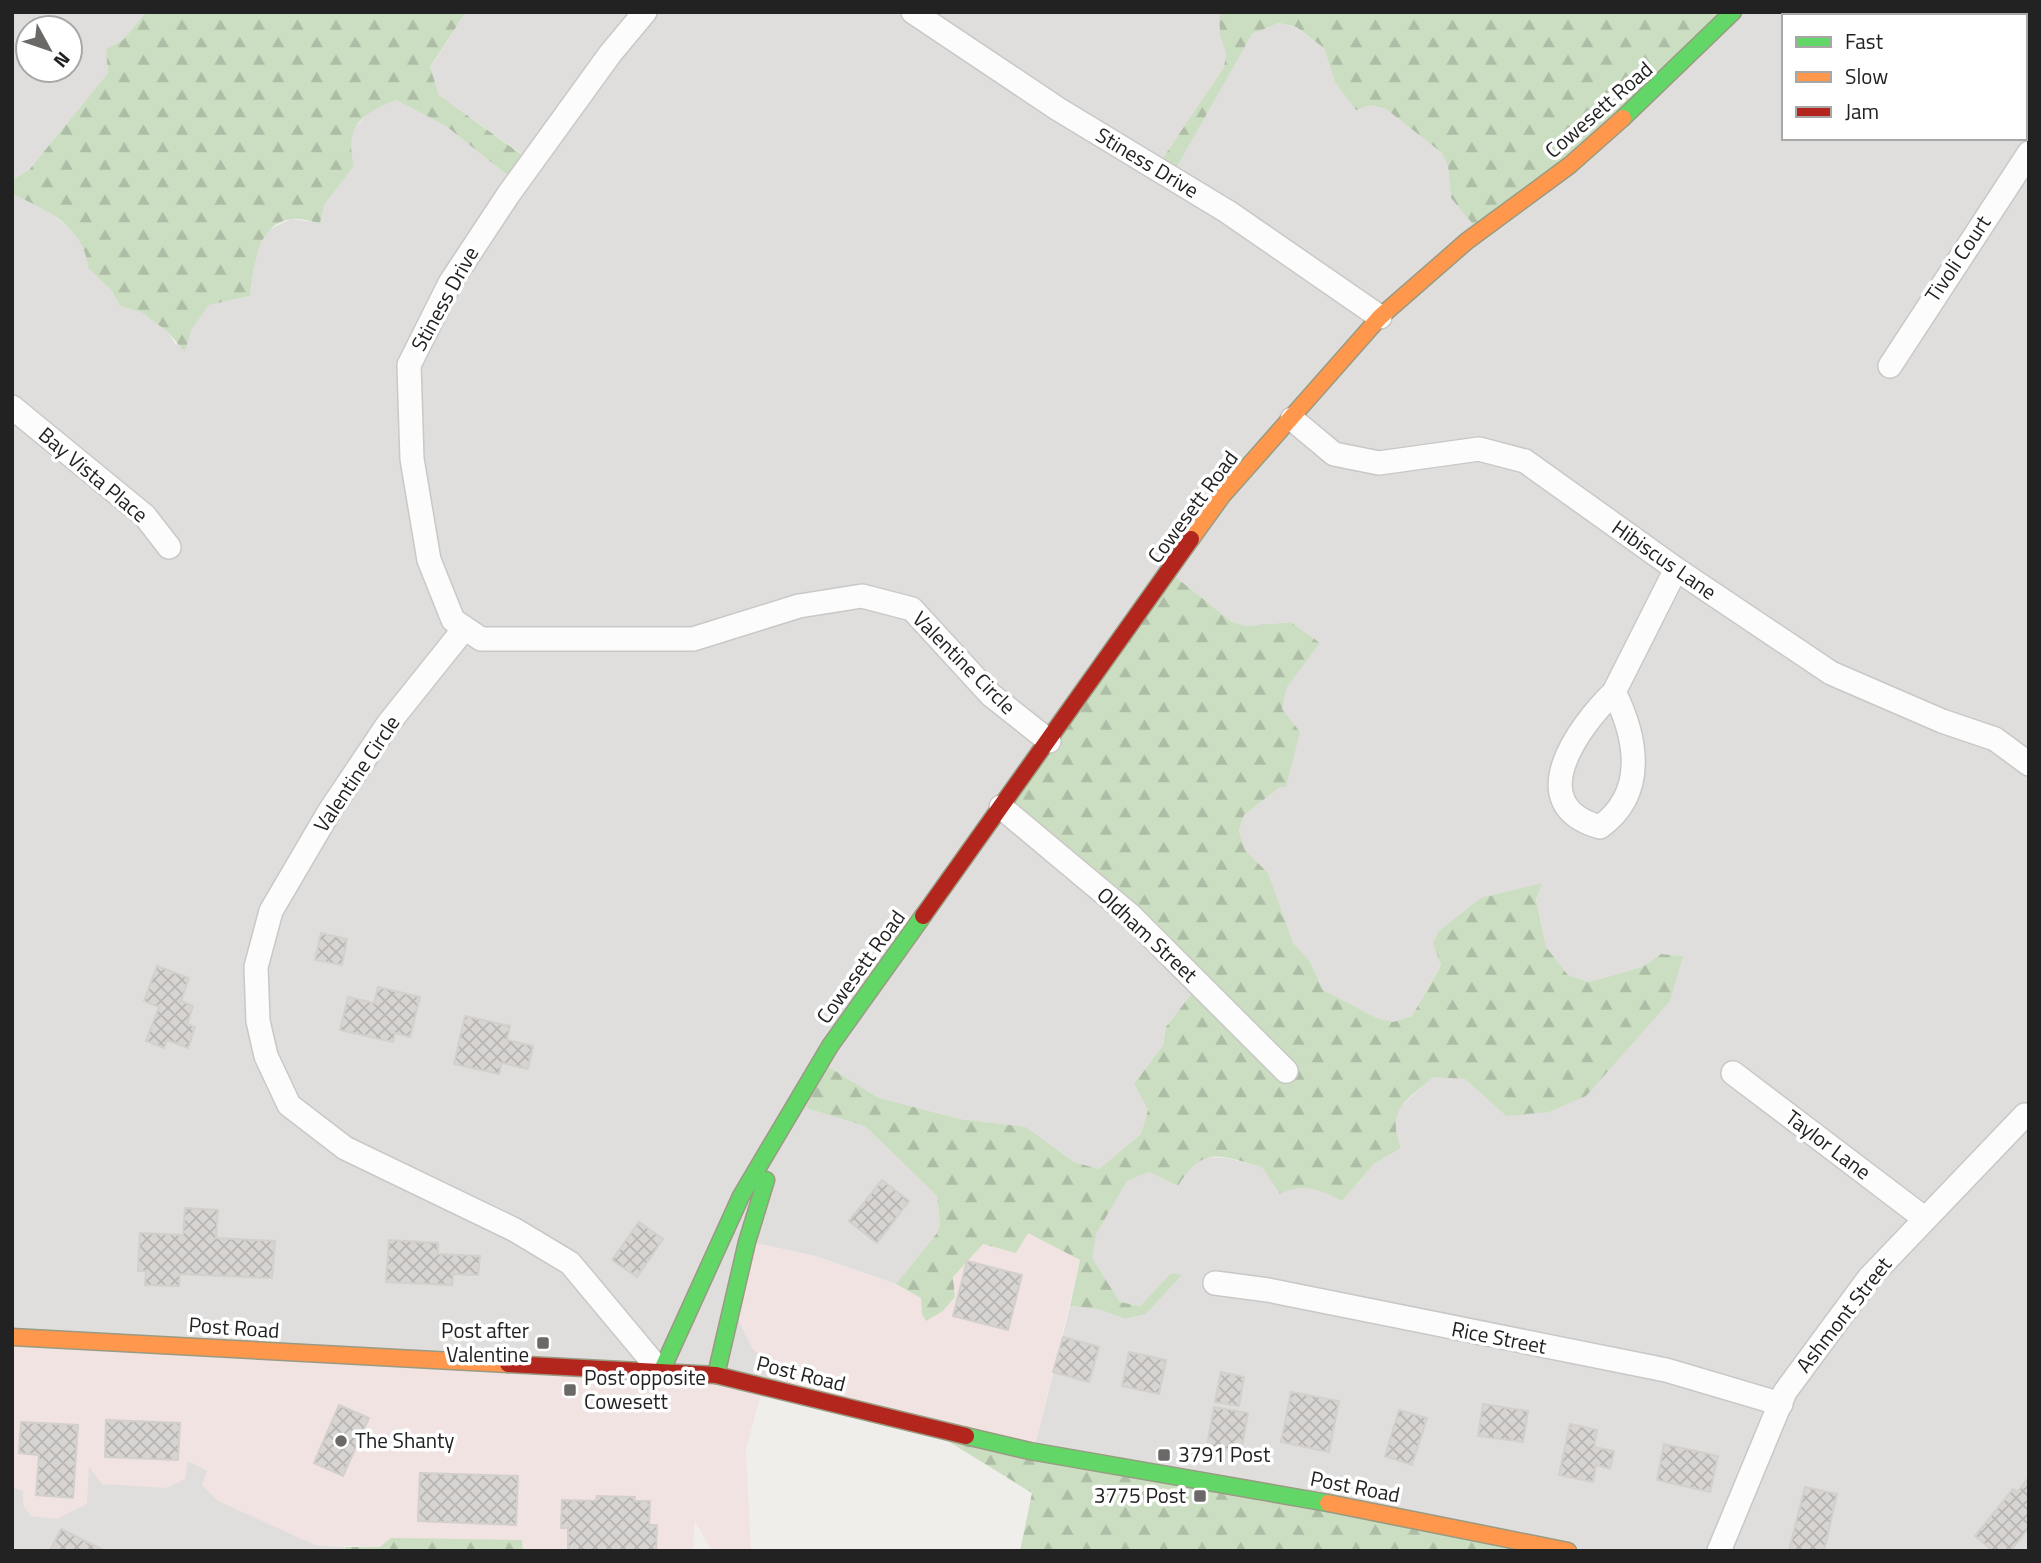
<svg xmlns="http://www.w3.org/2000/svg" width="2041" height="1563" font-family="'Titillium Web',sans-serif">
<defs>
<pattern id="forest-firs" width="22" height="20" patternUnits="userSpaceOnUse" patternTransform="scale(1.75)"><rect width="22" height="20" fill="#cbdec1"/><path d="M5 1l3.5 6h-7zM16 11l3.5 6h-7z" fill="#aebea6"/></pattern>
<pattern id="building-cross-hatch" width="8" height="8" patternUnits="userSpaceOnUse" patternTransform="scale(1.75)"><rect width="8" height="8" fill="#d7d4d2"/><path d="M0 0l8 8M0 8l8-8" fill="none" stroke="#b8b6b4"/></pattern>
</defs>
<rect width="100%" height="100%" fill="#f0eeeb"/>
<path fill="#dfdedc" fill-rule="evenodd" d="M12,12h134l-23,28 -17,9 2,24 -79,97 -17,10zM28,28h42v42h-42z
M466,12h753l1,24 6,18 -2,13 -65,97 93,-130 27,-11 16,4 29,21 11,34 35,23 16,4 56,44 6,12 3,33 286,-186h292v1539h-481l-514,-101 36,-144 28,3 27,10 21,-5 35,-38 -10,-3 -31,33 -20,-4 -29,-45 4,-23 32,-53 22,-9 29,14 12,-21 16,-8 21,1 35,9 32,20 23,2 25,12 32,-37 27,-16 -7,-19 3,-19 36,-34 32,3 41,37 177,-160 -22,-2 -19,13 -53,15 -21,-7 -22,-28 -10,-49 5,-14 -108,59 8,21 -29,52 -19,6 -16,-4 -54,-28 -14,-30 -16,-16 -25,-71 -23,-23 -6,-19 5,-16 36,-28 2,-78 5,-23 33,-43 -29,-21 -44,4 -15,-4 -59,-47 26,409 -33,43 -3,18 -29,39 14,26 -7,24 -42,35 -25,-7 -48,-35 -66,-8 -81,-21 -55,-34 -18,44 59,18 72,70 3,29 -3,8 -41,51 -81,-28 -65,-14 14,120 27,26 -779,-52v-1142l30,13 35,27 10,17 1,17 24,23 8,15 21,6 27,20 8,13 33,-40 41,-9 6,-43 12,-23 23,-11 29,4 4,-18 30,-39 -5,-18 3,-17 18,-20 26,-11 50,26 70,56 16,-21 -93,-66 -9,-27zM1784,16h241v122h-241z
M188,1461l19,9 108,75 30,2 2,4h-335v-64l11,4 1,16 65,-41z"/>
<path fill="#f1e3e1" d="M1028,1233l52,27 -46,190 -243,-62 -39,-40 -15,-31 13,-75 65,14 81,28 25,14 1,16 21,-3 12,-14 -2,-20 30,-33 33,9z
M12,1336l751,51 -17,62 5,102h-39l-17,-30 -2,30h-170l-1,-11 -142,7 -65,-2 -97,-44 -16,-16 5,-15 -19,-9 -3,18 -18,9 -65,-4 -13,-17 -2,37 -31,15 -25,-3 -7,-9 -1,-16 -11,-4z"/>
<path fill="url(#forest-firs)" d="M146,12h320l-36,55 9,28 93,67 -16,20 -70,-56 -50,-26c-35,14 -52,26 -42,66l-30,39 -4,18c-8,-1 -19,-5 -28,-4 -36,4 -38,49 -42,77l-41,9 -18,25 -6,22 -17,-20 -27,-20 -21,-6 -8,-15 -24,-23c-3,-41 -42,-59 -76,-74v-14l17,-10 79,-97 -2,-24 17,-9z
M1219,12h518l-259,218 -27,-32 -3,-32 -6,-13 -56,-44 -16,-4 -14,5 -21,-28 -11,-34 -28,-21 -17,-4 -27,11 -80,141 -13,-11 65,-97 2,-13 -6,-18z
M1173,575l59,47 15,4 44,-4 29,21 -33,44 -5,22 18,23 -14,55h-6l-36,28 -5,16 6,19 23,23 25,70 16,17 14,30 54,28 16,4 19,-6 29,-51 -8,-22 6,-12 42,-33 61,-15 -6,16 10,48 22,28 21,7 53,-15 19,-13 22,2 -13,45 -84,95 -37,16 -43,4 -41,-37 -32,-2c-28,25 -47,32 -32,71l-27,16 -32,37c-22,-11 -39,-19 -62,-7l-18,-27c-41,-11 -59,-23 -84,19l-29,-14 -22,9 -31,53 -4,24 28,44 20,4 31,-33 11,2 -36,39 -21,5 -27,-10 -28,-3 10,-46 -52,-27 -12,20 -33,-9 -30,33 2,20 -12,14 -17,10 -4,-7 -1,-16 -25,-14 41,-51 3,-8 -3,-29 -72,-70 -59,-18 18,-44 55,34 81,21 66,8 48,35 25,7 42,-35 7,-24 -14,-26 29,-39 3,-18 33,-43 -189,-176z
M925,1427l623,124h-528l12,-58z
M391,1538l131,2 1,11h-176l-2,-4h35z"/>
<path fill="url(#building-cross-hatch)" stroke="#d3d0cc" stroke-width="2" d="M321,933l26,6 -5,26 -27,-5z
M157,966l32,12 -8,23 12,5 -6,18 8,3 -7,21 -21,-8 -3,8 -18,-7 13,-34 -15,-6z
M378,987l42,10 -10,40 -15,-4 -2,9 -53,-12 8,-33 26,6z
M465,1016l45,10 -3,14 26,6 -5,23 -26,-6 -3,11 -45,-10z
M882,1180l27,21 -32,42 -28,-22z
M185,1208l33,2 -2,28 59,3 -3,37 -92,-4 -1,12 -34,-1 1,-14h-8l2,-38 43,2z
M639,1222l24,17 -26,38 -25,-17z
M389,1240l49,3v11l42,2 -2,19 -25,-1 -1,11 -66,-3z
M967,1261l55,14 -14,55 -55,-14z
M1063,1337l36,10 -10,35 -36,-10z
M1129,1352l37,8 -7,34 -37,-8z
M1221,1372l23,5 -5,29 -24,-4z
M1291,1392l48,9 -10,51 -48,-10z
M1483,1404l45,7 -5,31 -45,-6z
M339,1405l30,13 -26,58 -29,-13z
M1214,1407l34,6 -7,39 -34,-6z
M1399,1410l28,8 -15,47 -27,-9z
M106,1420l74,3 -2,37 -73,-3z
M21,1422l57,3 -5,73 -37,-3 3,-40 -20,-2z
M1570,1424l27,6 -3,17 20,4 -4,18 -14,-4 -3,17 -34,-7z
M1664,1444l54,12 -8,36 -53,-12z
M420,1473l98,3 -2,49 -98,-4z
M2029,1477v51l-19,23h-17l-18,-15 38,-47 4,3z
M1805,1487l32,7 -13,57 -35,-1z
M597,1496l38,1 -1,4h16l-1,24h8l-1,26h-88v-23h-7l1,-28 34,1z
M61,1529l44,22h-55z"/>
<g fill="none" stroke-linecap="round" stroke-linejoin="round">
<g stroke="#c9c8c7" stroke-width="26">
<path id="street" d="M645,12l-35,42 -102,141 -58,88 -41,82 3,94 17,101 24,60 28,19h212l106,-33 63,-10 50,13 79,86 58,46
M913,12l145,97 170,103 152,105
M1890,366l139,-213
M12,407l133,109 24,31
M1292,419l42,35 45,9 100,-14 46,12 151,108 155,104 111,48 53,18 34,25
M464,629l-76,95 -59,88 -58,99 -15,56 2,54 8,35 23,49 56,43 170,82 55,33 91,109
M1614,692c23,46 33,101 -14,135 -79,-22 -22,-100 14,-135z
M1614,692l62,-123
M1001,807l128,107 157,157
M1733,1073l191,145
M1215,1283l53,7 398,80 115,34
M1719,1551l66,-159 84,-114 156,-163"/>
</g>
<g stroke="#999a82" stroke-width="19">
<path id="fast" d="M1623,118l110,-106
M661,1372l80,-176 89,-150 93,-130
M716,1375l31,-133 19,-62
M966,1436l64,15 298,52"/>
</g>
<g stroke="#999a82" stroke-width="19">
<path id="slow" d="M1191,539l31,-43 158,-179 87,-76 103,-76 53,-47
M12,1337l496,27
M1328,1503l240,48"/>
</g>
<g stroke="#999a82" stroke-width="19">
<path id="jam" d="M923,916l268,-377
M508,1364l208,11 250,61"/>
</g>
<use href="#street" stroke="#fdfcfc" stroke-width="23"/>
<use href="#fast" stroke="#63d668" stroke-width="16"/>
<use href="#slow" stroke="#ff974d" stroke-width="16"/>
<use href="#jam" stroke="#b3261e" stroke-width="16"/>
</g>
<g fill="#6a6968" stroke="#fff" stroke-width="2.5">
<rect x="536" y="1336" width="14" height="14" rx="3.5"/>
<rect x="563" y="1383" width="14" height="14" rx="3.5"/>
<circle cx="341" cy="1441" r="7"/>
<rect x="1157" y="1448" width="14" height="14" rx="3.5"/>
<rect x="1193" y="1489" width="14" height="14" rx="3.5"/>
</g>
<g text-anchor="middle" stroke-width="7" stroke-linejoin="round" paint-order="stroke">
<g font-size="21" fill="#222" stroke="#fff">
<text transform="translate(1599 110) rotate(-41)" y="7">Cowesett Road</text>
<text transform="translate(1147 163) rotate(31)" y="7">Stiness Drive</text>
<text transform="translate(1958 259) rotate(-56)" y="7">Tivoli Court</text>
<text transform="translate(445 299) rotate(-61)" y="7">Stiness Drive</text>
<text transform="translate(93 475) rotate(40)" y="7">Bay Vista Place</text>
<text transform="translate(1193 507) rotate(-53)" y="7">Cowesett Road</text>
<text transform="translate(1664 560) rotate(35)" y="7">Hibiscus Lane</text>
<text transform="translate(964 663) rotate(45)" y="7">Valentine Circle</text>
<text transform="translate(357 774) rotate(-56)" y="7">Valentine Circle</text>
<text transform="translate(1147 935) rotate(43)" y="7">Oldham Street</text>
<text transform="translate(861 967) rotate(-54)" y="7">Cowesett Road</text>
<text transform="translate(1828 1145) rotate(37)" y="7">Taylor Lane</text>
<text transform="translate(1844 1315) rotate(-52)" y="7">Ashmont Street</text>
<text transform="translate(234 1328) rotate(4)" y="7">Post Road</text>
<text transform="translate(1499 1338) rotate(11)" y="7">Rice Street</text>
<text transform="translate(801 1374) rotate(14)" y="7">Post Road</text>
<text transform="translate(1355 1487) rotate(11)" y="7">Post Road</text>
</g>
<g font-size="21" fill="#222" stroke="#fff" text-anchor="start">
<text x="529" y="1338" text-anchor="end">Post after<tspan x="529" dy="24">Valentine</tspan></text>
<text x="584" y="1385">Post opposite<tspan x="584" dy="24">Cowesett</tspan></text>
<text x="355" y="1448">The Shanty</text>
<text x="1178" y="1462">3791 Post</text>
<text x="1186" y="1503" text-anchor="end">3775 Post</text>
</g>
</g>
<rect width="2041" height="1563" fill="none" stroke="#222222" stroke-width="28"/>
<rect x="1782" y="14" width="245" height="126" fill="#ffffff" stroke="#a7a7a7" stroke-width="2"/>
<rect x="1796" y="37" width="35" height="10" fill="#63d668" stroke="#a7a7a7" stroke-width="2"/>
<text x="1845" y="49" font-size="21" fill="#222222">Fast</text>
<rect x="1796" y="72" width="35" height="10" fill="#ff974d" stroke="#a7a7a7" stroke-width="2"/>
<text x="1845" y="84" font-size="21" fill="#222222">Slow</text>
<rect x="1796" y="107" width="35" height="10" fill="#b3261e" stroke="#a7a7a7" stroke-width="2"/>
<text x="1845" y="119" font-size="21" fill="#222222">Jam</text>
<g transform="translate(49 49) rotate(130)"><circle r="33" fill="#ffffff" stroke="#a7a7a7" stroke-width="2"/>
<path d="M0-5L12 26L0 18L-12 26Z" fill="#6a6968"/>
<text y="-10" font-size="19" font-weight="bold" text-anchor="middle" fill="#222222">N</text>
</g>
</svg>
